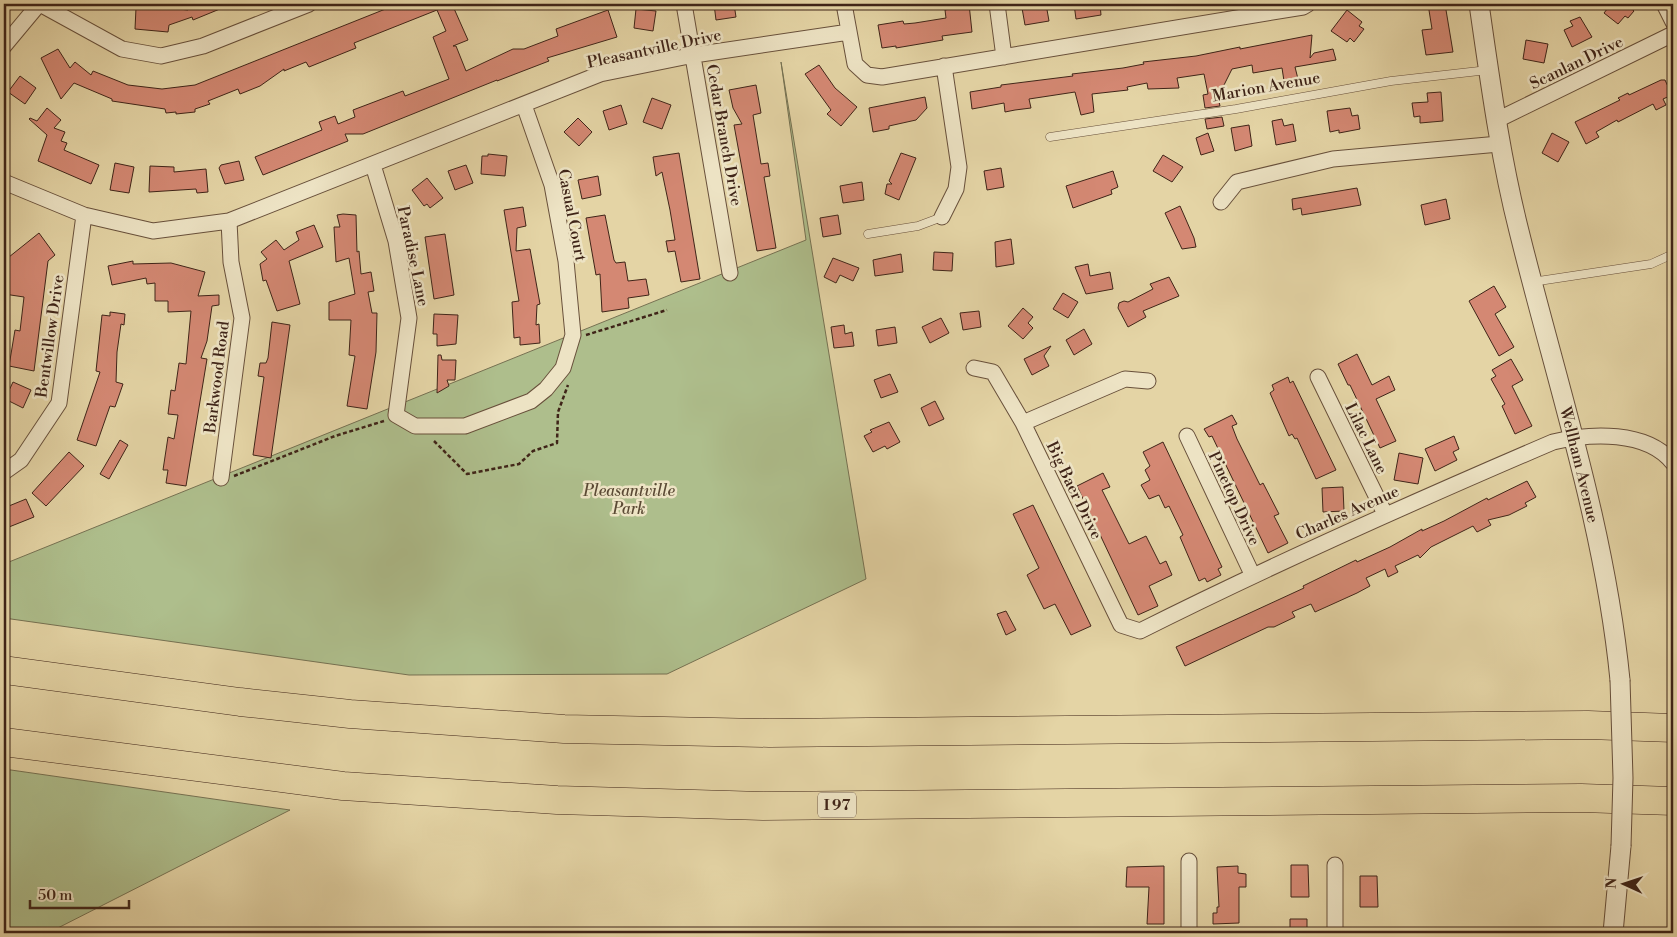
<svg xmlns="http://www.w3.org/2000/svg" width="1677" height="937" font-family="'Libre Bodoni',serif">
<rect width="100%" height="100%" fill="#e4d4a5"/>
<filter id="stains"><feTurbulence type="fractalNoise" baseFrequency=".004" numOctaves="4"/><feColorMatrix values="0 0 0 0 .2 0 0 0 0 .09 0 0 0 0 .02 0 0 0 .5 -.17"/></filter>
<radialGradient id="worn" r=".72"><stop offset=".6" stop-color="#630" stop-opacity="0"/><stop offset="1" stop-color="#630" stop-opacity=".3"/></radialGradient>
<path fill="#aebe8c" stroke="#767152" d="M781,62l85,517 -199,95 -258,1 -405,-57v-54l802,-324z
M4,769l286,41 -242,123h-44z"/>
<path fill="#d48873" stroke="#3f2418" d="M140,4h20v3l28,3 -3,-6h47l-39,16 -1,-3 -23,8 -1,7 -33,-3 1,-21h3z
M398,4h54l16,36 -15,6h3l10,25 47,-22h11l34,-13 -2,-7 52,-19 9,27 -70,21 2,3 -52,20v-1l-134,54h-18l3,7 -85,34 -8,-18 67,-27 -3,-8 16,-6 3,8 17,-7 -2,-7 50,-19 2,5 44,-17 -16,-42 13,-6 -9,-21 -83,33 2,5 -47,19 -3,-5 -22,9v-2l-24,17 -20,8 -2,-5 -30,12 2,3 -15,5v3l-19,2v-2l-10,1 -1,-4 -53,-8v-2l-38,-16 -13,16 -20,-41 17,-9 12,19 5,-6 16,13 2,-4 35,14 34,4 33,-4z
M714,4h20l2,13 -20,3z
M950,4h19l3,28 -30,4 1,4 -47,8v-2l-14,2 -4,-23 25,-4 1,3 11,-1 31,-5 -1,-8 5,-1z
M1031,4h15l3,17 -24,4 -3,-17 10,-1z
M1074,4h26l1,11 -25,4z
M1428,4h17l8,48 -27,3 -4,-25 10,-1z
M1611,4h15l8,7 -6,7 -3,-2 -7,8 -14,-11z
M636,9l20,2 -3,20 -19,-3z
M1347,10l15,12 -3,4 5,3 -10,13 -4,-4 -3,4 -16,-11z
M1580,17l12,20 -20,10 -8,-17 9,-4 -3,-5z
M1312,35l-2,23 4,-5 19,-4 3,11 -41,7 3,12 -14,2 -2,-13 -29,5 -1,-8 -20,4 -8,16 2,11 -8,1 2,9 -15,2 -2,-13 5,-1 -4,-20 -27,4 2,10 -31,1 -1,-6 -20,4 1,3 -36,4 2,18 -13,3 -6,-23 -46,7 2,9 -16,2 -10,2 -1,-9 -32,6 -2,-17 31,-5v-2l72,-9 -1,-2 51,-6 21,-4 -1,-2 53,-6 44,-9v2z
M1526,40l22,4 -4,19 -21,-4z
M819,65l16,23 22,19 -16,19 -14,-12 4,-4 -26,-36z
M20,76l16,12 -11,16 -17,-12z
M1661,80h4l7,15 -9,4 3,6 -10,5 -3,-6 -35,18 -1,-2 -21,12 3,5 -13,7 -11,-22 45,-22 -2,-2 10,-5 1,2z
M756,85l5,28 -8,2 8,49 7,-1 2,13 -6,1 12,71 -19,3 -23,-126 8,-1 -9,-16 -4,-18z
M1441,92l2,29 -23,2v-7l-6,1 -2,-14 16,-1 -1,-9z
M925,97l2,11 -11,12 -27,6v3l-16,3 -4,-24z
M652,98l19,7 -9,24 -19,-7z
M621,105l6,19 -18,6 -6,-19z
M47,108l14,12 -7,8 11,4 -4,9 6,2 -3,7 35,15 -8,19 -53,-23 9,-26 -18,-16 1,-1 7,3z
M1350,108l2,8 6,-1 2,14 -21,4v-3l-9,2 -3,-21z
M1222,117l2,9 -17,3 -2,-10z
M578,118l14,14 -13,14 -15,-14z
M1282,119l2,7 9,-2 3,17 -20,4 -4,-24z
M1249,125l3,21 -17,5 -4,-23z
M1208,133l6,18 -13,4 -5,-17z
M1552,133l17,9 -11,20 -16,-9z
M679,153l21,126 -19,3 -6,-31 -7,1 -2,-11 9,-1 -5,-30 -8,-38 -6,4 -3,-19z
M901,153l15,5 -17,42 -14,-6 2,-10h5l-3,-3z
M488,154l19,2 -2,20 -24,-2 1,-18h6z
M1163,155l20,12 -11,15 -19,-11z
M239,161l5,19 -19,4 -6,-16 2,-3z
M115,163l19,4 -5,26 -19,-3z
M466,165l7,18 -18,7 -7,-19z
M150,166l24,1v5l32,-3 2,23 -11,1 -1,-4 -47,3z
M1001,168l3,19 -17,3 -3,-19z
M1113,171l5,16 -7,3 1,4 -39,14 -7,-22z
M598,176l3,19 -19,4 -4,-19z
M427,178l16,20 -13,10 -3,-4 -3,2 -12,-16z
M862,182l2,18 -21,3 -3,-17z
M1357,188l4,17 -59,10 -1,-7 -8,2 -1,-11z
M1446,199l4,20 -25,6 -4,-20z
M1180,206l14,32 2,9 -14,2 -17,-36z
M523,207l3,19 -9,2 -1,23 14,-2 10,55 -3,1 -1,20 3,-1 1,19 -20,2v-8l-6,1 -2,-36 7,-1 -15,-91z
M343,214l13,1 1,37 2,-1 2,23 10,-2 3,19 -6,1 4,21h5l-1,39 -9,57 -20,-3 8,-50 -6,-1 2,-35h-22v-18l26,-8 -6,-36 -13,4 -2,-35h6l-3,-12z
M605,215l9,45 2,3 9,-1 3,19 18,-2 3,16 -21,3 1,10 -27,4 -2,-38 -4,1 -10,-57z
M838,215l3,19 -18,3 -3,-19z
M314,225l9,22 -34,14 11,43 -23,7 -11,-31 -3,1 -3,-17 7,-5 -6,-7 15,-12 8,10 15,-10 -3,-8z
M39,233l16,22 -7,6 -14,110 -25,-5 6,-36 5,1 4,-34 -20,-3v-33z
M445,234l9,61 -20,4 -9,-62z
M1011,239l3,25 -18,3 -1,-25z
M934,252l19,1 -1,18 -19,-1z
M901,254l2,18 -28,4 -2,-16z
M833,258l26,10 -6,13 -13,-6 -4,8 -12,-6z
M133,261v3l38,-1 34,9 -7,24 21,-1v10l-7,1 -5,35 -6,17 6,1 -21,127 -20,-3 2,-13h-5l5,-33 6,2 4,-24 -10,-1 3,-24 4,1 4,-28 7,1 5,-53 -23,1v-11h-13v-18l-8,1 -1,-6 -34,7 -4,-19z
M1088,264l2,12 20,-4 3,17 -27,5 -11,-27z
M1169,277l10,19 -36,15 3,6 -18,10 -10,-19 1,-5 5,-2 4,1 25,-13 -3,-5z
M1494,286l12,21 -11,7 19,33 -15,9 -30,-55z
M1063,293l15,9 -10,16 -15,-9z
M1023,308l10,9 -5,6 5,5 -10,11 -15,-13z
M979,311l2,16 -18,3 -3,-17z
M110,312l15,2 -1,11 -3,-1 -4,28 -1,30 7,2 -8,23 -5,-1 -14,40 -19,-6 23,-68 -4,-1 6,-56 8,1z
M434,314l24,1 -2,29 -19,2v-12h-4z
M941,318l8,15 -19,10 -8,-16z
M272,322l18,3 -19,133 -18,-3 11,-78 -6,-1 2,-13h6l2,-5z
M844,325l1,9 7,-2 2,14 -20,2 -3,-21z
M895,327l2,16 -19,3 -2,-16z
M1084,329l8,15 -18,11 -8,-15z
M1051,346l-7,10 5,10 -17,9 -8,-16z
M1357,354l15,31 17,-9 6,14 -19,9 20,42 -16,7 -30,-63h-2l-10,-21z
M438,355h3l1,5h14l-1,20h-8l2,6 -12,7z
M1511,359l12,21 -11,6 20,40 -17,8 -13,-28 3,-2 -14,-25 5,-3 -4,-6z
M890,374l8,18 -17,6 -7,-18z
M1288,377l2,6 3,-2 43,89 -20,9 -19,-41 -2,1 -3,-5 -3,2 -19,-43 4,-3 -2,-5z
M13,382l18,8 -8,18 -18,-9z
M935,401l9,18 -15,7 -8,-18z
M1232,415l5,9 -5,2 5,13 23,46 3,-2 16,31 -5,2 14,27 -20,10 -56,-117 -3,1 -5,-8z
M889,422l11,20 -13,7 -2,-3 -12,6 -9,-16 8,-4 -2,-2z
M1454,436l5,13 -6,3 4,8 -22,11 -10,-22z
M120,440l8,5 -19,34 -9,-5z
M1163,442l59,125 -4,2 3,6 -14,7 -2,-4 -6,3 -19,-44 3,-2 -14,-29 -4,2 -6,-13 -10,4 -8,-14 9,-5 -5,-10 5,-4 -7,-14z
M69,452l15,14 -38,40 -14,-13z
M1399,453l24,5 -5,26 -24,-4z
M1103,473l7,14 -8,3 27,54 17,-8 14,28 6,-3 6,14 -23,11 9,20 -20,9 -61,-129z
M1527,481l9,16 -11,6 2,3 -18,9 -21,5 3,5 -14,7 -4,-6 -42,21 -11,11 -2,-3 -23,11 3,6 -10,5 -3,-8 -19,9 4,8 -13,7 -42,19 -4,-8 -19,8 3,5 -21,10h-6l-83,39 -9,-19 128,-59 -1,-2 53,-26 1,2 33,-15 32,-18v2l22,-10 43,-23 1,2z
M1343,487l1,24 -21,1 -1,-24z
M26,499l8,18 -25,10 -5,-19z
M1033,505l58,121 -20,9 -16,-31 -11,5 -17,-34 12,-7 -26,-54z
M1006,611l10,19 -10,5 -9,-21z
M1291,865h17l1,32h-18z
M1164,866v58h-17l2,-37h-23l1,-20z
M1238,866v7l8,1v13h-7v36l-26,1v-11h4v-6h2l-2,-40z
M1360,876h17l1,31h-18z
M1290,919h17v14h-17z"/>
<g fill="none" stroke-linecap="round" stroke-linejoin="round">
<g stroke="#68503b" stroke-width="9">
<path id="service" d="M1050,137l186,-28 155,-28 97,-11
M868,234l50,-8 24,-9
M1532,282l119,-18 22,-10"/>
</g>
<g stroke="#68503b" stroke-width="17">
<path id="minor" d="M40,4l82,45 39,7 42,-10 106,-42
M684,4l46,269
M844,4l11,60 12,11 15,2 421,-70 5,-3
M997,4l7,53
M1664,4l9,18
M4,46l35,-42
M1495,121l178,-87
M373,165l23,76 13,77 -13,97 19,11h50l66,-25 15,-12 17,-21 10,-33 -7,-74 -14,-76 -28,-80
M4,182l80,33 69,16 76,-10 371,-147 94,-19 155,-23
M1221,202l16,-20 96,-23 166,-15
M942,217l14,-28 3,-22 -15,-101
M974,368l19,4 30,51 98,202 19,6c135,-68 273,-129 413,-189 37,-9 94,-12 120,21
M1318,377l67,137
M1023,423l102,-44 23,2
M1187,436l65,138
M4,472l17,-12 38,-57 25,-188
M221,478l21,-160 -11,-56 -2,-41
M1189,861v72
M1335,865v68"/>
</g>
<g stroke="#68503b" stroke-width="21">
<g id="tertiary">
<path id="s1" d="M1479,4c11,76 21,152 40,227 37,150 86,295 101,449"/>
<path d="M1613,933l8,-87"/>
</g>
</g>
<g stroke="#3f2418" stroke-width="29">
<path id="motorway" d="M4,670l236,32 110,12 214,15 205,4 819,-8 85,3
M4,742l339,44 214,14 206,6 818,-8 92,3"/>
</g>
<path stroke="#3f2418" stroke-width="2.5" stroke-dasharray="4 2.5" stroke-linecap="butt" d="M586,335l81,-25
M434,441l33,33 52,-10 14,-13 24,-8 1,-31 10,-27
M234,476l101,-40 49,-15"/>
<use href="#service" stroke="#ede3c4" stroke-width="8"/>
<use href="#minor" stroke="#ede3c4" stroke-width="15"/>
<use href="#tertiary" stroke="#ede3c4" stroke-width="19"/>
<use href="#motorway" stroke="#e4d4a5" stroke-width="28"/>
<g stroke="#68503b" stroke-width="21" stroke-linecap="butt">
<path id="tertiary-bridge" d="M1620,680l3,98 -2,68"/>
</g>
<use href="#tertiary-bridge" stroke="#ede3c4" stroke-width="19"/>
</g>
<g text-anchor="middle" stroke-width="5" stroke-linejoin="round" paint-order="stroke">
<rect fill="#ede3c4" stroke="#735d4c" stroke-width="1" x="818" y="792.5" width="38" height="25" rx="4"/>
<g font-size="15" font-weight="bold" fill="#3f2418">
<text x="837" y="810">I 97</text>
</g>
<g font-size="16" fill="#3f2418" stroke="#ede3c4">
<text transform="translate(654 48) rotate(-12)" y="6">Pleasantville Drive</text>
<text transform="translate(1576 62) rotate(-26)" y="6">Scanlan Drive</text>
<text transform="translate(1266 86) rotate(-10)" y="6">Marion Avenue</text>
<text transform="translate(725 135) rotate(80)" y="6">Cedar Branch Drive</text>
<text transform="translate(573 215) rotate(79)" y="6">Casual Court</text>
<text transform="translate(414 256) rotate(78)" y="6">Paradise Lane</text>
<text transform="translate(49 336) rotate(-82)" y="6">Bentwillow Drive</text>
<text transform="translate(216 377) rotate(-83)" y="6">Barkwood Road</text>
<text transform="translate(1367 438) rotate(64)" y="6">Lilac Lane</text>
<text dy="6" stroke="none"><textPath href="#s1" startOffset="472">Wellham Avenue</textPath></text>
<text transform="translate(1075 490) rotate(64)" y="6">Big Baer Drive</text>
<text transform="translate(1235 498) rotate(65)" y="6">Pinetop Drive</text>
<text transform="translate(1347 512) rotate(-24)" y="6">Charles Avenue</text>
</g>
<g font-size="16" font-style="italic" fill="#5b4a35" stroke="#ede3c4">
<text x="629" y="496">Pleasantville<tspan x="629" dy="18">Park</tspan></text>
</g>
</g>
<rect width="1677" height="937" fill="none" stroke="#e4d4a5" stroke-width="20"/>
<rect x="5" y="5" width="1667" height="927" fill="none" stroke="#3f2418" stroke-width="2.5"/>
<rect x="10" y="10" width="1657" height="917" fill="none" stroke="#3f2418"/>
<g transform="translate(1624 884) rotate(273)" stroke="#ede3c4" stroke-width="4" paint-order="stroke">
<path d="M0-4L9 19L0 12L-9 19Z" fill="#3f2418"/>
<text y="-8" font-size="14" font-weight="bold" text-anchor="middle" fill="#3f2418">N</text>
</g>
<path d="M30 900v8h99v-8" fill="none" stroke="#3f2418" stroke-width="2.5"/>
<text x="38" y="900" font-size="15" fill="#3f2418" stroke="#ede3c4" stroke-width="4" paint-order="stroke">50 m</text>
<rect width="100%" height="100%" filter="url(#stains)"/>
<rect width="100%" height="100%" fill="url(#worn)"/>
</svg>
